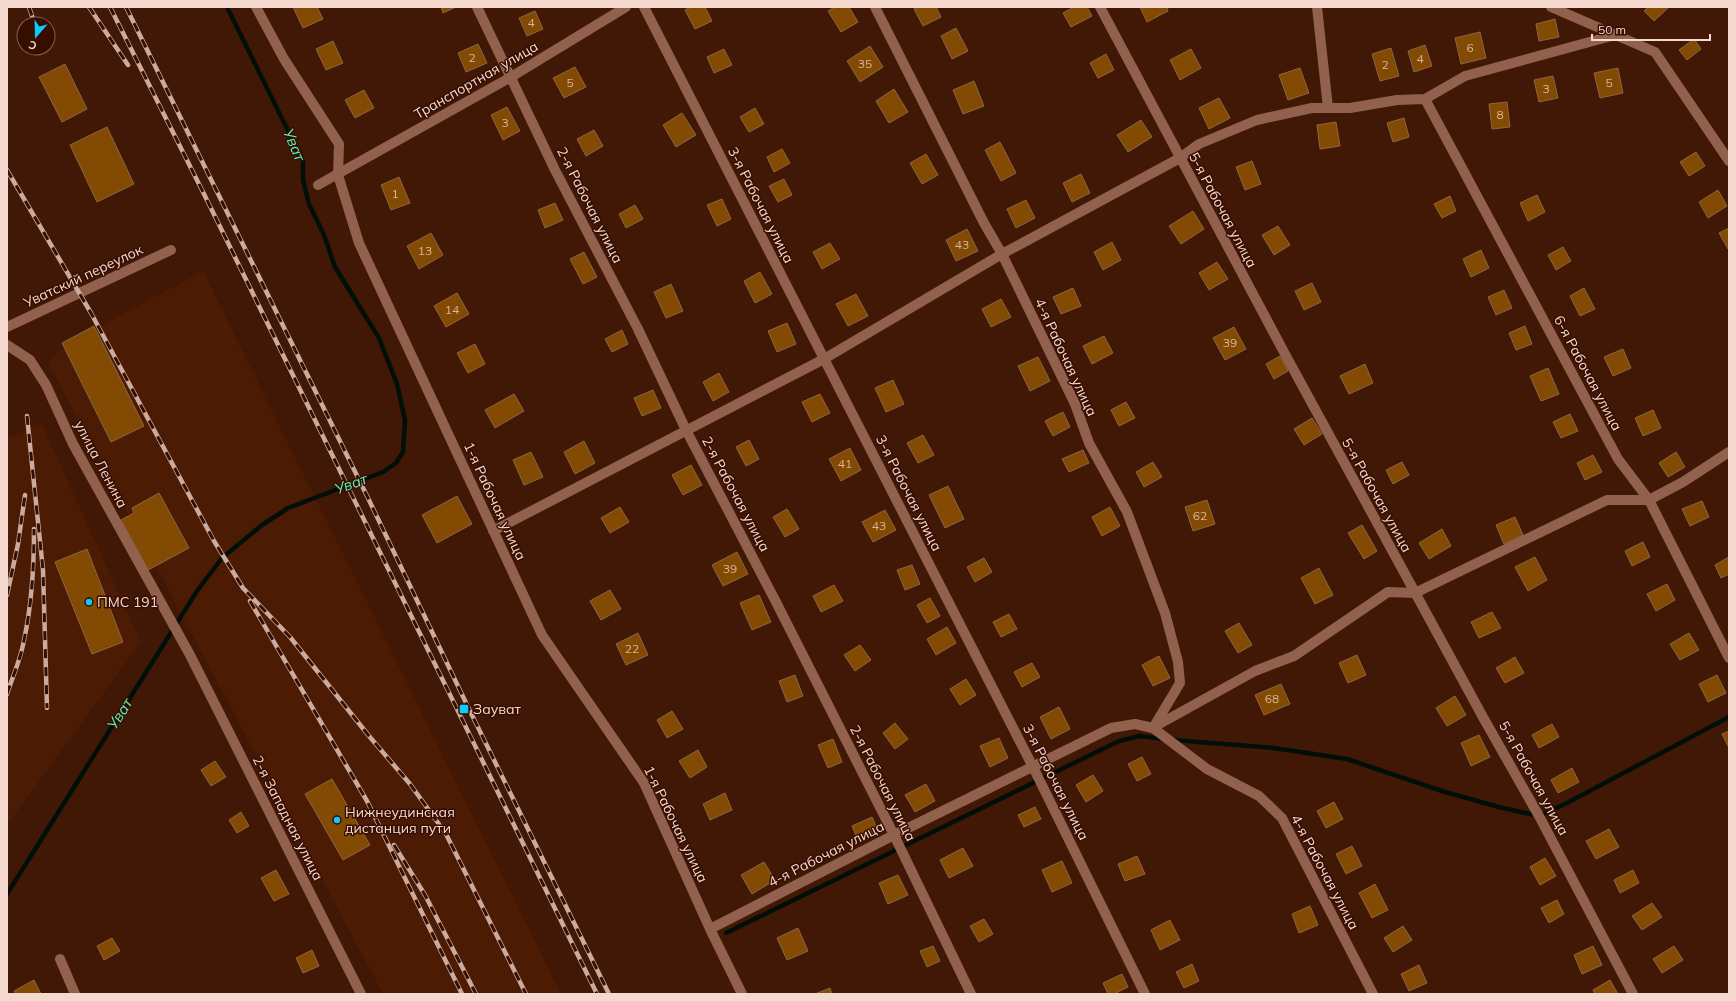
<svg xmlns="http://www.w3.org/2000/svg" width="1736" height="1001" font-family="Mulish,sans-serif">
<rect width="100%" height="100%" fill="#411805"/>
<path fill="#4c1b04" d="M203,271l358,723h-178l-335,-631 19,-19z
M42,424l99,218 -134,183v-387z"/>
<g fill="none" stroke-linecap="round" stroke-linejoin="round">
<path stroke="#020f08" stroke-width="4.5" d="M1173,740l101,8 73,11 98,33 54,15 40,9 26,-12 164,-87
M7,894l190,-303 25,-33 40,-33 26,-17 95,-36 13,-9 7,-11 2,-32 -8,-36 -18,-46 -44,-71 -11,-32 -15,-31 -6,-24v-19l-76,-154
M726,933l393,-192 21,-5 23,3"/>
</g>
<path fill="#824a02" stroke="#8c6643" d="M293,7h24l6,12 -20,9z
M441,7h15l-13,6z
M691,7h14l7,14 -17,8 -10,-19z
M835,7h14l9,15 -17,10 -13,-21z
M918,7h18l5,10 -18,9 -9,-17z
M1074,7h13l5,9 -21,11 -8,-14z
M1140,7h27l1,4 -21,11z
M1648,7h21l-15,14 -10,-10z
M535,11l8,18 -16,7 -8,-18z
M1555,19l4,18 -20,4 -3,-17z
M956,28l12,23 -16,8 -11,-23z
M1480,32l6,26 -25,6 -6,-26z
M1694,39l7,10 -14,11 -8,-10z
M333,41l10,22 -17,7 -10,-21z
M478,44l9,19 -21,9 -8,-19z
M1425,45l7,21 -18,6 -6,-21z
M870,46l13,21 -23,15 -13,-21z
M1391,48l8,28 -19,5 -8,-27z
M724,49l8,16 -18,8 -7,-16z
M1191,49l10,19 -21,12 -10,-20z
M1106,54l8,16 -16,8 -8,-15z
M65,64l22,45 -25,13 -23,-45z
M575,67l11,20 -22,11 -11,-20z
M1300,68l9,25 -21,7 -9,-25z
M1618,68l5,25 -23,5 -6,-25z
M1553,76l5,22 -19,4 -5,-22z
M974,81l10,25 -21,8 -10,-24z
M894,89l14,23 -19,11 -13,-22z
M364,90l10,18 -19,10 -10,-18z
M1219,98l11,20 -21,11 -10,-21z
M1507,102l3,25 -18,2 -3,-25z
M507,107l13,24 -17,9 -12,-25z
M755,108l9,16 -15,8 -9,-15z
M682,113l14,22 -20,12 -13,-22z
M1404,118l5,19 -16,5 -6,-19z
M1141,120l11,17 -24,15 -11,-17z
M1336,122l4,24 -20,3 -3,-24z
M107,127l27,57 -37,18 -27,-57z
M594,130l9,16 -17,10 -9,-17z
M1000,142l16,31 -15,8 -16,-31z
M782,149l8,14 -16,9 -7,-15z
M1696,152l9,14 -16,10 -9,-14z
M926,154l12,21 -16,9 -12,-21z
M1252,161l9,23 -16,6 -9,-23z
M1081,174l9,19 -18,9 -9,-19z
M399,177l11,26 -19,7 -10,-25z
M784,179l8,16 -14,7 -9,-16z
M1718,190l9,16 -19,12 -9,-16z
M1537,195l8,17 -17,9 -8,-18z
M1450,196l6,15 -14,7 -8,-14z
M722,199l9,20 -14,7 -10,-21z
M1026,200l9,18 -19,10 -9,-19z
M555,203l8,17 -18,8 -7,-18z
M635,205l8,14 -17,9 -7,-14z
M1193,211l11,18 -23,15 -12,-18z
M1278,226l12,19 -16,10 -12,-20z
M1729,228v21h-1l-9,-16z
M967,229l11,22 -22,10 -10,-21z
M431,233l12,22 -24,14 -12,-23z
M1112,242l9,18 -18,10 -9,-18z
M830,243l10,16 -18,10 -9,-17z
M1563,247l8,14 -15,9 -8,-15z
M1481,250l8,18 -18,9 -8,-18z
M584,252l13,25 -14,7 -13,-25z
M1217,262l11,17 -19,11 -10,-17z
M760,272l12,22 -17,9 -11,-22z
M1312,283l9,19 -17,8 -9,-19z
M671,284l12,27 -17,7 -12,-26z
M1073,288l8,18 -20,8 -8,-17z
M1584,288l11,21 -15,7 -10,-20z
M1504,290l8,18 -16,7 -8,-18z
M457,293l12,21 -23,13 -12,-21z
M856,294l12,22 -20,10 -12,-22z
M1001,299l10,18 -20,10 -9,-18z
M787,323l9,21 -19,8 -9,-21z
M94,326l50,100 -33,16 -49,-99z
M1525,326l7,18 -16,6 -7,-17z
M1234,327l12,22 -21,11 -12,-22z
M622,330l6,14 -16,8 -7,-13z
M1104,336l9,17 -21,11 -9,-18z
M475,344l10,20 -17,9 -11,-20z
M1623,349l8,19 -18,8 -9,-19z
M1280,356l8,15 -14,8 -8,-15z
M1038,357l12,24 -20,10 -12,-25z
M1365,364l8,19 -24,11 -9,-18z
M1548,368l11,26 -18,7 -11,-25z
M719,373l10,19 -16,9 -10,-19z
M893,380l11,24 -18,8 -11,-24z
M653,390l8,18 -19,8 -8,-18z
M514,394l10,17 -29,17 -10,-18z
M820,394l10,19 -18,9 -10,-20z
M1126,402l9,16 -16,8 -8,-16z
M1653,410l8,18 -18,8 -8,-18z
M1063,412l7,15 -17,9 -8,-15z
M1570,414l8,17 -17,7 -8,-16z
M1312,418l10,16 -18,11 -10,-16z
M923,435l11,20 -16,8 -11,-20z
M749,440l10,19 -13,7 -10,-19z
M584,441l11,22 -20,11 -11,-22z
M850,448l11,22 -20,11 -12,-22z
M1083,450l6,13 -20,9 -7,-13z
M531,452l12,25 -19,8 -11,-25z
M1676,452l9,15 -17,10 -9,-14z
M1593,455l9,17 -17,8 -8,-17z
M1153,462l9,15 -18,10 -8,-15z
M1402,462l7,13 -16,9 -7,-14z
M691,465l11,20 -19,10 -11,-20z
M948,486l16,33 -19,9 -16,-33z
M159,493l30,55 -41,22 -27,-50 13,-7 -2,-5z
M457,496l15,28 -35,19 -15,-28z
M1207,500l8,24 -22,7 -8,-24z
M1702,501l7,16 -19,9 -8,-17z
M620,507l9,15 -19,11 -9,-15z
M1110,507l10,19 -18,10 -10,-19z
M787,509l12,20 -14,8 -12,-20z
M885,510l11,20 -23,12 -11,-20z
M1515,517l8,18 -19,9 -8,-19z
M1362,525l15,26 -13,8 -16,-26z
M1442,529l9,17 -22,13 -10,-16z
M1643,542l7,15 -18,9 -7,-15z
M87,549l36,93 -31,12 -37,-92z
M737,552l11,22 -25,12 -11,-21z
M1535,557l12,23 -19,11 -13,-24z
M1729,557v17l-8,4 -6,-13z
M984,558l8,14 -17,10 -8,-15z
M912,565l8,19 -15,6 -8,-20z
M1319,568l14,27 -18,9 -14,-26z
M1667,584l8,16 -19,11 -9,-17z
M834,585l9,16 -22,11 -8,-16z
M610,590l11,19 -20,11 -11,-19z
M759,595l12,27 -19,8 -12,-27z
M930,598l10,18 -13,7 -10,-18z
M1492,612l9,16 -22,10 -8,-16z
M1009,614l8,15 -16,8 -8,-15z
M1239,623l13,22 -14,8 -13,-22z
M947,627l9,16 -20,12 -9,-16z
M638,633l10,22 -22,10 -10,-21z
M1689,633l10,17 -19,10 -10,-16z
M860,645l11,15 -16,11 -11,-16z
M1357,655l9,20 -18,8 -9,-20z
M1159,656l11,22 -17,8 -11,-21z
M1515,657l9,16 -19,10 -9,-15z
M1032,663l8,14 -18,10 -8,-15z
M795,675l8,21 -16,6 -8,-21z
M1717,675l9,18 -18,9 -9,-18z
M966,679l10,16 -16,10 -10,-16z
M1281,684l9,20 -26,11 -9,-20z
M1455,696l11,19 -19,11 -11,-18z
M1059,707l11,22 -19,10 -11,-22z
M672,711l11,18 -16,9 -10,-18z
M895,723l13,16 -13,10 -12,-16z
M1552,724l7,13 -20,11 -7,-13z
M1729,731v17l-7,-14z
M1479,735l11,22 -19,9 -10,-23z
M999,738l9,20 -18,9 -10,-21z
M833,739l9,23 -14,6 -10,-23z
M698,750l9,17 -17,11 -11,-17z
M1142,757l9,17 -14,7 -9,-17z
M215,761l11,16 -15,9 -10,-16z
M1572,768l7,14 -21,11 -7,-13z
M1093,775l10,16 -17,11 -10,-17z
M332,779l38,66 -27,15 -38,-66z
M926,784l9,17 -20,11 -10,-17z
M725,793l7,17 -22,10 -7,-16z
M1334,802l9,17 -17,9 -9,-17z
M1035,807l6,12 -17,8 -6,-12z
M241,812l8,14 -12,7 -8,-13z
M872,817l6,14 -20,9 -6,-14z
M1609,829l10,18 -23,12 -10,-18z
M1352,846l10,20 -16,8 -10,-20z
M963,848l10,18 -24,12 -9,-18z
M1137,856l8,18 -20,7 -7,-17z
M1545,858l11,18 -16,9 -10,-18z
M1062,861l10,22 -20,9 -10,-22z
M764,862l11,18 -23,14 -11,-19z
M276,870l13,24 -15,7 -13,-23z
M1633,870l6,13 -19,10 -6,-13z
M898,875l10,20 -20,9 -9,-21z
M1375,884l13,26 -16,8 -13,-25z
M1557,900l7,14 -15,9 -8,-15z
M1652,903l10,14 -20,13 -10,-14z
M1310,906l8,19 -19,8 -7,-19z
M984,919l9,15 -14,8 -9,-16z
M1170,920l10,20 -20,10 -9,-20z
M1403,926l9,14 -19,12 -9,-14z
M798,928l10,23 -21,9 -10,-22z
M112,938l8,13 -16,9 -7,-14z
M933,946l7,15 -13,6 -7,-16z
M1593,946l9,19 -20,9 -8,-19z
M1674,946l9,14 -21,13 -9,-14z
M312,950l7,16 -16,7 -7,-15z
M1192,964l7,17 -15,7 -8,-16z
M1419,965l8,18 -18,8 -8,-17z
M1122,974l6,13 -14,7h-6l-5,-11z
M34,980l7,14h-25l-2,-3z
M1610,980l8,14h-23l-2,-4z
M830,988l2,6h-17z"/>
<g fill="none" stroke-linecap="round" stroke-linejoin="round">
<path stroke="#91614d" stroke-width="10" d="M256,7l28,52 55,85 -1,31 21,68 183,392 102,148 66,146 32,65
M477,7l78,163 83,159 48,101 89,170 119,235 77,159
M644,7l389,760 112,227
M875,7l109,216 18,31 73,150 14,39 38,69 38,101 13,49 2,21 -27,45
M1100,7l185,347 199,365 55,97 94,178
M1317,7l11,101
M1551,7l104,45 74,109
M1425,99l193,360 31,41 80,158
M318,185l193,-108 115,-70
M7,327l164,-77
M7,345l23,15 16,25 27,59 117,211 171,339
M493,531l331,-172 178,-105 178,-96 19,-14 58,-24 55,-12h38l47,-8 28,-1 40,-23 150,-41
M1154,727l101,-56 39,-15 94,-64 27,1 192,-93h42l34,-18 46,-30
M710,929l184,-94 217,-107 24,-4 18,4 54,41 52,27 23,22 91,176
M60,959l15,35"/>
<g stroke="#cbab9e" stroke-width="4.5">
<path id="rail" d="M29,7l5,15
M89,7l39,58
M110,7l94,187 393,800
M126,7l242,491 100,209 141,287
M7,170l84,143 123,228 29,47 47,49 79,99 41,48 36,50 80,160
M27,416l16,154 4,138
M7,595l11,-51 7,-49
M250,601l117,200 95,193
M7,694c6,-18 14,-36 17,-54 8,-36 10,-74 10,-111
M394,845l31,50 51,99"/>
</g>
<use href="#rail" stroke="#360e00" stroke-width="3" stroke-dasharray="9" stroke-linecap="butt"/>
</g>
<g fill="#0ccafa" stroke="#360e00" stroke-width="1.5">
<circle cx="89" cy="602" r="4"/>
<rect x="459" y="704" width="10" height="10" rx="2"/>
<circle cx="337" cy="820" r="4"/>
</g>
<g text-anchor="middle" stroke-width="3" stroke-linejoin="round" paint-order="stroke">
<g font-size="12" fill="#d9b59b">
<text x="531" y="27">4</text>
<text x="1470" y="52">6</text>
<text x="472" y="62">2</text>
<text x="1420" y="63">4</text>
<text x="865" y="68">35</text>
<text x="1385" y="69">2</text>
<text x="570" y="87">5</text>
<text x="1609" y="87">5</text>
<text x="1546" y="93">3</text>
<text x="1500" y="119">8</text>
<text x="505" y="127">3</text>
<text x="395" y="198">1</text>
<text x="962" y="249">43</text>
<text x="425" y="255">13</text>
<text x="452" y="314">14</text>
<text x="1230" y="347">39</text>
<text x="845" y="468">41</text>
<text x="1200" y="520">62</text>
<text x="879" y="530">43</text>
<text x="730" y="573">39</text>
<text x="632" y="653">22</text>
<text x="1272" y="703">68</text>
</g>
<g font-size="14" fill="#f6d9ce" stroke="#360e00">
<text transform="translate(476 80) rotate(-30)" y="5">Транспортная улица</text>
<text transform="translate(590 205) rotate(63)" y="5">2-я Рабочая улица</text>
<text transform="translate(761 205) rotate(63)" y="5">3-я Рабочая улица</text>
<text transform="translate(1223 210) rotate(62)" y="5">5-я Рабочая улица</text>
<text transform="translate(83 276) rotate(-25)" y="5">Уватский переулок</text>
<text transform="translate(1066 357) rotate(65)" y="5">4-я Рабочая улица</text>
<text transform="translate(1588 373) rotate(62)" y="5">6-я Рабочая улица</text>
<text transform="translate(101 464) rotate(62)" y="5">улица Ленина</text>
<text transform="translate(909 493) rotate(63)" y="5">3-я Рабочая улица</text>
<text transform="translate(736 494) rotate(62)" y="5">2-я Рабочая улица</text>
<text transform="translate(1377 495) rotate(61)" y="5">5-я Рабочая улица</text>
<text transform="translate(495 501) rotate(65)" y="5">1-я Рабочая улица</text>
<text transform="translate(1534 778) rotate(61)" y="5">5-я Рабочая улица</text>
<text transform="translate(1056 782) rotate(63)" y="5">3-я Рабочая улица</text>
<text transform="translate(883 783) rotate(63)" y="5">2-я Рабочая улица</text>
<text transform="translate(288 818) rotate(63)" y="5">2-я Западная улица</text>
<text transform="translate(676 824) rotate(64)" y="5">1-я Рабочая улица</text>
<text transform="translate(826 854) rotate(-27)" y="5">4-я Рабочая улица</text>
<text transform="translate(1325 872) rotate(62)" y="5">4-я Рабочая улица</text>
</g>
<g font-size="14" fill="#f6d9ce" stroke="#360e00" text-anchor="start">
<text x="97" y="607">ПМС 191</text>
<text x="473" y="714">Зауват</text>
<text x="345" y="817">Нижнеудинская<tspan x="345" dy="16">дистанция пути</tspan></text>
</g>
<g font-size="15" font-style="italic" fill="#56f7b8" stroke="#360e00">
<text transform="translate(294 145) rotate(67)" y="5">Уват</text>
<text transform="translate(351 484) rotate(-20)" y="5">Уват</text>
<text transform="translate(120 714) rotate(-58)" y="5">Уват</text>
</g>
</g>
<rect width="1736" height="1001" fill="none" stroke="#f6d9ce" stroke-width="16"/>
<g transform="translate(36 36) rotate(200)"><circle r="19" fill="#360e00" stroke="#835f52"/>
<path d="M0-3L7 15L0 10L-7 15Z" fill="#0ccafa"/>
<text y="-6" font-size="11" font-weight="bold" text-anchor="middle" fill="#f6d9ce">С</text>
</g>
<path d="M1592 34v6h118v-6" fill="none" stroke="#f6d9ce" stroke-width="2"/>
<text x="1598" y="34" font-size="12" fill="#f6d9ce" stroke="#360e00" stroke-width="3" paint-order="stroke">50 m</text>
</svg>
